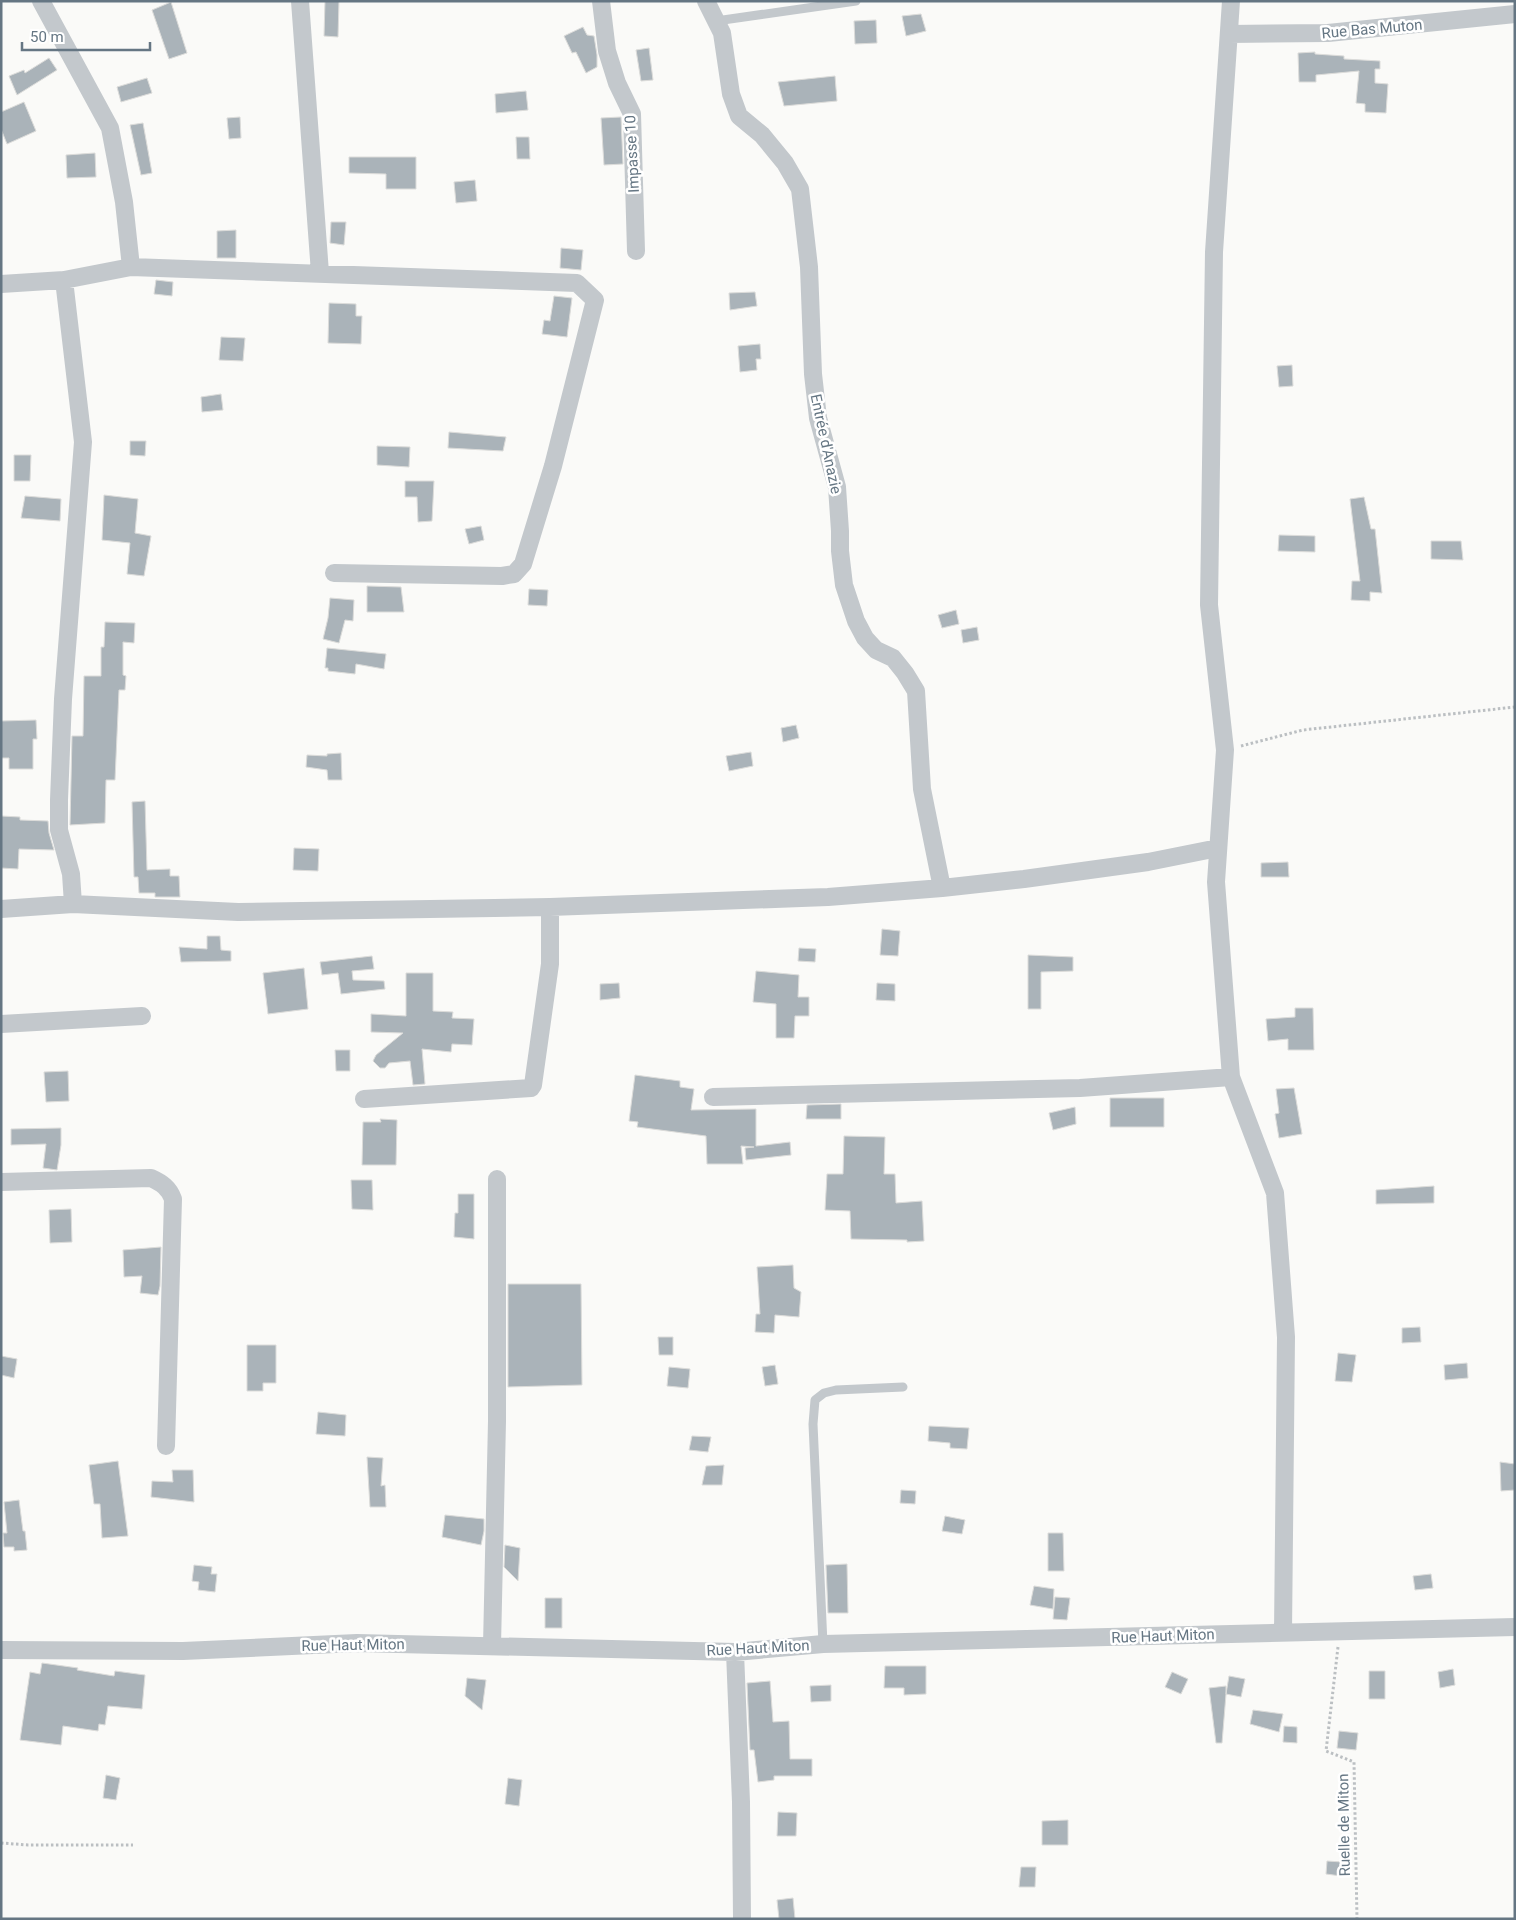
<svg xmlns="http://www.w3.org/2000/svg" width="1516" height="1920" font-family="Roboto,sans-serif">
<rect width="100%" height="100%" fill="#fafaf8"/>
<path fill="#aab3b9" stroke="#dcdcda" d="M325,1h14l-1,36 -14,-1z
M171,2l16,51 -18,6 -17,-49z
M921,14l5,17 -20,5 -4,-20z
M876,20l1,23 -22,1 -1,-23z
M583,27l4,8 7,1 3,19v12l-11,6 -10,-21 -4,1 -8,-17z
M649,48l4,32 -12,1 -5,-31z
M1315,52v2l29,2v3l36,2v8h-5v14l13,1 -2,29 -21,-1v-8l-9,-1 3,-32 -43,4v7h-17l-1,-29z
M49,58l8,12 -40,25 -8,-19 15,-6 1,3z
M835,76l2,25 -53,5 -6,-24z
M147,78l5,15 -31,9 -4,-15z
M526,91l2,19 -32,3 -1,-19z
M24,102l12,29 -29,13 -6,-15v-17z
M240,117l1,21 -12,1 -2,-21z
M621,117l2,47 -19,1 -3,-47z
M143,123l9,50 -11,2 -11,-50z
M516,137h13l1,22h-13z
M95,153l1,24 -29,1 -1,-23z
M349,157h67v32h-30v-15l-37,-1z
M475,180l2,21 -21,2 -2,-21z
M331,222h15l-2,23 -14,-2z
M236,230v28h-19v-27z
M561,248l22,2 -2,20 -21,-2z
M156,280l17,2 -1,14 -18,-2z
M755,292l2,14 -27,4 -1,-17z
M554,296l18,2 -5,39 -25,-3 2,-14 6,1z
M329,303l27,1v12h6l-1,28 -33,-1z
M221,337l24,1 -2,23 -24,-1z
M760,344l1,15h-5l1,11 -17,2 -2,-26z
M1292,365l1,21 -14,1 -2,-21z
M221,394l2,16 -21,2 -1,-15z
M449,432l57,5 -3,14 -55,-3z
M130,441h16l-1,15 -15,-1z
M377,446l33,1 -1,20 -32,-2z
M14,455h17l-1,26h-16z
M405,481h29l-2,40 -14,1 -1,-25h-12z
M104,495l34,4 -3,34 16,3 -7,40 -17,-2 3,-31 -28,-3z
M25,496l36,3 -1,22 -39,-3z
M1364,497l7,32h4l7,64 -12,-1v9l-19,-1 1,-19h8l-10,-82z
M481,526l3,14 -15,4 -4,-15z
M1279,535l36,1v16l-37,-1z
M1431,541h30l2,19 -32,-1z
M367,586l34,1 3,25h-37z
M529,589l19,1 -1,16 -19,-1z
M330,598l24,2 -1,21 -8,-1 -6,23 -16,-4 5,-21z
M956,610l3,14 -17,4 -4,-13z
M105,622l30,1 -1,20 -11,-1v33l3,1 -1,14h-6l-4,90h-9l-1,43 -35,2 2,-89h11l1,-60h17v-29h3z
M977,627l2,13 -16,3 -2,-13z
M327,648l59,6 -2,15 -28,-5 -1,10 -27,-3v-3h-3z
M36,720l1,19h-4v30h-24v-11h-8v-37z
M796,725l3,13 -16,4 -2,-14z
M751,752l2,14 -24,5 -3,-15z
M341,753l1,27h-14l-1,-10 -21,-3 1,-12 20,1v-2z
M145,801l2,69 23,-1v7h9l1,21h-25v-4h-16l-1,-16h-4l-2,-75z
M1,816l19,1v3l28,1 1,12 5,17 -35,-1 -1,20 -17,-1z
M294,848l25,1 -1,22 -25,-1z
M1288,862l1,15h-28v-14z
M882,929l18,2 -2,25 -18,-1z
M207,936h13l1,14 10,1v10l-50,1 -2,-15 28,2z
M799,948l17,1 -1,13 -17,-1z
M1028,955l45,2v14l-32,1v37h-13z
M372,956l2,13 -22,2 1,9 31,1 1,8 -44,5 -3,-21 -16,2 -2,-13z
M304,968l4,41 -40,5 -5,-41z
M756,971l43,4 -1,22h11v19h-14l-1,22h-18v-34l-23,-2z
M406,973h27v38l20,1 -1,6 22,1 -2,26 -20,-1 -1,8 -29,-3 3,35 -12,1 -3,-24 -21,2 -4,5h-5l-7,-7 3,-6 27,-22 -32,-1v-18l35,2z
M619,983l1,15 -20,2v-16z
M877,983l18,1v17l-19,-1z
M1295,1008h18l1,42h-26v-11l-20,2 -2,-22 29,-2z
M335,1050h15v21h-14z
M68,1071l1,30 -23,1 -2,-30z
M635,1075l45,6v6l14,2 -3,21 65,-1v37l34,-4 1,13 -45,5 -1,-12 9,-1 -13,-1 2,18h-36l-1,-28 -69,-9 1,-5 -9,-1z
M1294,1088l8,46 -23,4 -4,-24 4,-1 -3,-24z
M1110,1098h54v29h-54z
M841,1104v15h-35l1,-14z
M1075,1107l1,17 -23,6 -4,-17z
M380,1119l17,1 -1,45h-34l1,-43h18z
M61,1128v17l-4,25 -14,-2 3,-24 -35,1v-16z
M844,1136l41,1 -1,37h11l1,29 26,-2 2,40 -17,1v-2l-56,-1 -1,-28 -25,-1 2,-36h16z
M351,1180h21l1,30 -21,-1z
M1434,1186v17l-58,1v-14z
M458,1194h16v45l-20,-2 1,-24h3z
M71,1209l1,33 -22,1 -1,-33z
M161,1247l-1,39 -2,9 -18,-2 2,-17 -18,1 -1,-27z
M793,1265l1,23 7,4 -2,25 -24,-2 -1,18 -19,-1 1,-18h4l-3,-47z
M508,1284h73l1,101 -74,2z
M1420,1327l1,15 -19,1v-15z
M658,1337h15v18h-14z
M247,1345h29v38h-13v8h-16z
M1338,1353l18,2 -4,27 -17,-1z
M1,1356l16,3 -3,19 -13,-3z
M1467,1363l1,15 -23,2 -1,-15z
M775,1365l3,19 -13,2 -3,-19z
M669,1367l21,2 -2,19 -21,-2z
M318,1412l28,3 -1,21 -29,-2z
M929,1426l40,2 -2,21 -17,-1v-5l-22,-2z
M692,1436l19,1 -3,15 -19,-2z
M367,1457l16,1 -2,28 4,-1 1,22h-16z
M118,1461l10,75 -26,2 -2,-34h-6l-5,-39z
M1500,1462l15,2v26l-14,1z
M724,1465l-2,20h-20l4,-19z
M172,1470h21l1,32 -43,-5 1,-16 21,1z
M901,1490l15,1 -1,13 -15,-1z
M19,1500l4,31h2l2,19 -13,1v-4h-10l-1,-14h4l-3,-31z
M445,1515l39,4v12l-3,14 -39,-8z
M945,1516l20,4 -3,14 -20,-3z
M1048,1533h15l1,38h-16z
M505,1545l15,3 -2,33 -14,-14z
M847,1564l1,49h-20l-2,-48z
M194,1565l18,2 -1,7h6l-2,18 -17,-2 1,-8 -7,-1z
M1431,1574l2,14 -18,2 -2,-14z
M1034,1586l20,3 -1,20 -23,-4z
M1055,1597l15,1 -3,22 -14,-1z
M545,1598h17v30h-17z
M42,1663l36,5 -1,2 37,6 1,-5 30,4 -3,34 -34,-3 -3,19 -6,-1 -1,7 -35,-5 -2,19 -41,-5 10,-68 10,2z
M885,1666h41v28l-22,1v-7h-20z
M1453,1669l2,16 -15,3 -2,-16z
M1369,1671h16v28h-16z
M1172,1672l16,7 -7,15 -16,-7z
M1229,1676l16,3 -4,18 -15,-3 -4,49h-6l-7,-55 17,-2v8z
M467,1678l19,2 -4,30 -17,-14z
M770,1681l3,41 16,-1 1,38h22v17h-38v4l-16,2 -4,-32h-4l-3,-67z
M831,1685v16l-20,1 -1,-16z
M1253,1710l30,4 -4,18 -29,-8z
M1284,1726l13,1v16l-14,-1z
M1339,1731l19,2 -2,17 -19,-2z
M106,1775l14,3 -4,22 -13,-2z
M508,1778l14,2 -3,26 -14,-2z
M778,1812l19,1 -1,23h-19z
M1068,1820v25h-26v-24z
M1327,1861l15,1 -1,14 -15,-2z
M1021,1867h15l-1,20h-16z
M793,1898l2,21h-16l-2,-19z"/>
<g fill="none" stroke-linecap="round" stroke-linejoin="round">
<path stroke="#bbbfc2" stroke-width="3" stroke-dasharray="2.5 2.5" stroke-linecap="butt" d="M1241,746l62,-16 212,-23
M1338,1647l-12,104 28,11 3,157
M1,1843l27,2h105"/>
<path stroke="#c3c8cc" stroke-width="9" d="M716,21l140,-20
M823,1644l-10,-220 2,-24 9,-7 12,-3 67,-3"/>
<path stroke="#c3c8cc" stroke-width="18" d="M41,1l69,127 14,74 7,65 446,16 18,17 -42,166 -30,98 -9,10 -12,2 -168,-3
M300,1l20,272
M601,1l6,50 10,32 15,31 4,137
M706,1l16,32 9,61 8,22 23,19 23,28 15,26 9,78 4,107 5,44 19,69 3,44v20l4,34 12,36 9,17 11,12 17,8 12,15 11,18 6,98 20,99
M1231,1l-17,251 -5,353 16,145 -9,132 15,195 44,116 11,144 -3,296
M1229,34l99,-1 187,-19
M64,280l19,162 -20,257 -4,101v30l12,44 2,30
M1,284l63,-4 67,-13
M1,909l72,-5 165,8 312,-5 278,-10 114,-9 82,-9 124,-17 70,-14
M1,1024l141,-8
M713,1097l367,-9 151,-11
M364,1099l167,-11 2,-3 17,-121v-57
M1,1182l150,-4c11,5 18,10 22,21l-7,247
M492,1646l5,-225v-242
M1,1650l182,1 174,-8 378,9 88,-8 692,-17
M735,1652l6,150 1,117"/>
</g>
<g text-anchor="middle" stroke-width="5" stroke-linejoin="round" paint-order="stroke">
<g font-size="15" fill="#657683" stroke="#fff">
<text transform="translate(1372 29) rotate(-5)" y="5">Rue Bas Muton</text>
<text transform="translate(632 154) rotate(-93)" y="5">Impasse 10</text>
<text transform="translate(826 444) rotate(78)" y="5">Entrée d'Anazie</text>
<text transform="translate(1163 1636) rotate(-2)" y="5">Rue Haut Miton</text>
<text transform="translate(353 1645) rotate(-1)" y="5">Rue Haut Miton</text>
<text transform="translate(758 1648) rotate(-3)" y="5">Rue Haut Miton</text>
<text transform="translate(1344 1825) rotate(-91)" y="5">Ruelle de Miton</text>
</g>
</g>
<rect width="1516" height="1920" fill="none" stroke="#657683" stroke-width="5"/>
<path d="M22 42v8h128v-8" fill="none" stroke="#657683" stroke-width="2.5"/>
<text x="30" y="42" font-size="15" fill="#657683" stroke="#ffffff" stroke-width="4" paint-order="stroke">50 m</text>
</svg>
